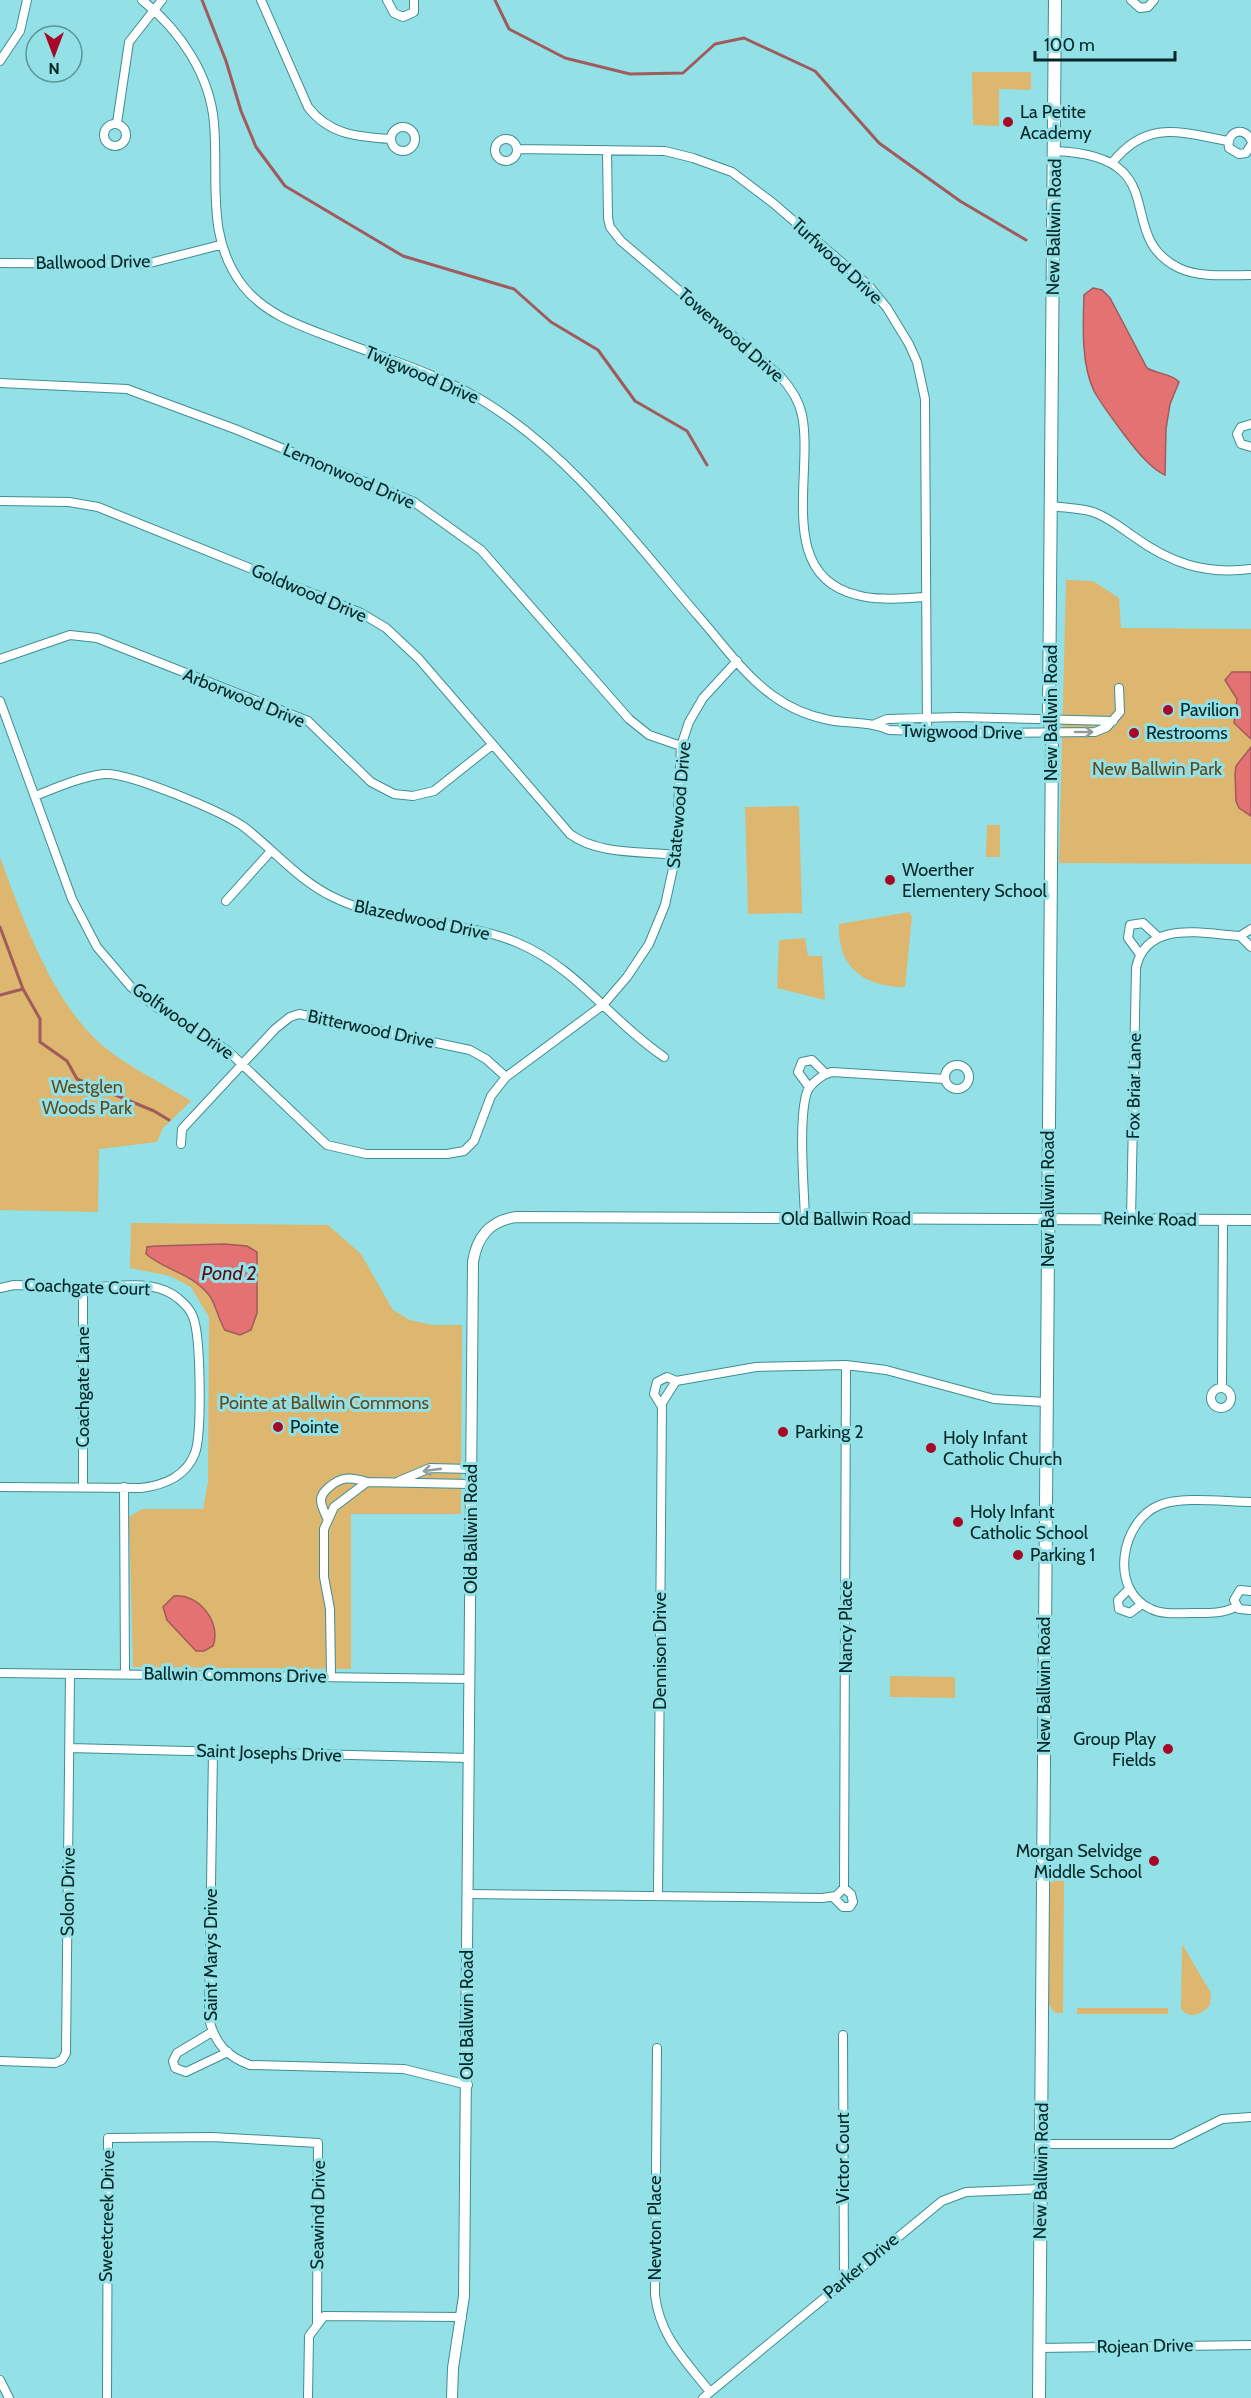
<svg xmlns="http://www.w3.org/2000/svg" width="1251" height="2398" font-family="Cabin,sans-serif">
<rect width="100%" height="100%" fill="#93e1e6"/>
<path fill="#ddb66f" d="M972,72h59v18l-32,-1v37l-26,-1z
M1066,580l27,1 26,17 2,30 130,1v235l-192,-1z
M799,806l3,107 -54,1 -3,-107z
M987,825h13v32h-14z
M0,857c22,60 52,145 102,188 23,20 62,39 89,56l-28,27 -6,14 -58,7 -1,63 -98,-2z
M909,912l3,5 -7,70c-41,0 -68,-20 -66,-63z
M805,938l3,18h14l3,44 -48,-12 2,-48z
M131,1223l197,2 33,29 32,56 17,10 23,5h29l-1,189h-110v155l-218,-2 -4,-150 13,-8h61l5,-27 1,-165 -18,-30 -21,-11 -40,-8z
M890,1676l65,1v21l-65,-1z
M1061,1877l3,4 -1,132h-8l-6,-8 -1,-114 2,-8z
M1182,1944l29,49 -1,12c-7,9 -21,15 -29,4z
M1077,2008h91v6h-91z"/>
<path fill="#e47272" stroke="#a05b5c" stroke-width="1.5" d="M1093,288l9,2 8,8 37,70c10,6 26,6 32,14l-9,22 -4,25 -1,46c-15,-7 -29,-25 -39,-38 -11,-15 -23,-30 -32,-46 -13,-27 -11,-66 -10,-96z
M1232,672h19v67l-17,-16 3,-24 -12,-19z
M1251,747v69l-12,-8 -3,-7 -1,-27 1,-8z
M224,1244l23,2 10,6v61l-6,17 -11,5 -15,-5c-7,-11 -9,-26 -16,-35 -19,-23 -43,-24 -63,-41l1,-7 9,-1z
M174,1596c24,-3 48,26 39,50l-9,5h-8l-29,-31 -4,-13z"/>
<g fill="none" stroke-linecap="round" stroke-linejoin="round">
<path stroke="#a05b5c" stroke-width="3" d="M202,0l24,61 15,50 15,36 29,39 118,70 111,33 37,33 47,28 37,51 52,30 20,34
M495,0l14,29 56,29 65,16 53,-1 32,-29 29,-6 71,33 64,72 81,58 66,39
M0,927l23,62 17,30v23l27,19 10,18 77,32 15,9
M0,995l23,-6"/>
<g stroke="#3f8e93" stroke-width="10">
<path id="minor" d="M142,0c38,30 68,75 72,123 5,58 -9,114 29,163 23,29 58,40 92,53 49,19 104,35 150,63 87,54 148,138 214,215 23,26 45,58 73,78 16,12 37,21 57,25 21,4 41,1 60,10l96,3 110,-1 12,-5 13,-15 -1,-24
M261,0l47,107c21,28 51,30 82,32
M387,0l7,13 9,4 11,-5v-12
M1131,0l9,8 8,-1 6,-7
M0,61l20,-30 7,-31
M117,123l12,-81 33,-42
M104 135a11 11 0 1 1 22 0a11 11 0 1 1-22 0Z
M391 139a12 12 0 1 1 24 0a12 12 0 1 1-24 0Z
M495 150a11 11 0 1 1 22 0a11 11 0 1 1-22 0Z
M1251,140c-8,-15 -25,-8 -22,8l10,6 7,-1 5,-8
M517,149l148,2 28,7 39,14 41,31 96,83 18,22 22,36 8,18 8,37 2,331
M607,150l1,68 2,9 11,14 159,135c10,11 19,24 22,39 12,59 -27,160 55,180 21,6 46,3 68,2
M1055,151c123,5 56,84 124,117 21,10 49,7 72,7
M1112,163c35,-44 68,-31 116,-22
M0,263l146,1 74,-19
M0,383l127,6 108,40 179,73 67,48 148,169 20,16 32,11
M1251,424l-10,3 -4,7 4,10 10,3
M0,501l69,1 29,5 263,106 25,15 33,31 151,175c28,21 72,17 106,21
M1051,506c14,2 29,2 42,6 15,5 27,15 40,24 37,27 72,39 118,33
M0,659l70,-24 27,3 211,83 63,61 23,12 19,2 21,-5 58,-46
M0,701l72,198 25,48 34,40 25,20 71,43 100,95 39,9h81l17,-3 10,-10 17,-45 15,-19 97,-72 24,-28 22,-33 16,-39 11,-50 5,-109 8,-24 14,-24 34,-37
M875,724l12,-5 71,-2 155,4
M35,796c23,-9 45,-19 69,-22 25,-2 119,38 140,53 30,23 54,53 89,70 57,29 126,21 185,46 59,25 94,79 146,114
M226,901l45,-50
M1240,936l11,11
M1240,936l11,-7
M1139,953l-11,-15 2,-13 13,-2 15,14
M945 1077a12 12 0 1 1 24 0a12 12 0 1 1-24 0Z
M809,1087l-11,-15 4,-10 10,-2 13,13
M181,1144l1,-15 93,-100 15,-12 9,-3 171,36 16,9 20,18
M805,1219c-1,-32 -7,-100 2,-127 4,-9 16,-18 25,-20l113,7
M1131,1219l5,-251c10,-49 68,-34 104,-32
M0,1288l14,-3c23,0 45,2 68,2 28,1 65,-8 90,7 8,5 18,14 21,23 8,19 9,117 2,136 -9,24 -31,32 -54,35l-141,-1
M1211 1398a10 10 0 1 1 20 0a10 10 0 1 1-20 0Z
M1222,1388l1,-168
M662,1407l-8,-13 3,-12 10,-5 9,4
M399,1481l31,-13 41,1
M83,1487v-200
M124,1487l1,187
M327,1518c-2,-5 -6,-12 -6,-18 0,-5 3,-8 7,-12 13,-12 23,-11 39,-6
M1129,1589l-11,11 1,9 11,4 12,-9
M1251,1591l-11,-1 -6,10 5,9 12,1
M1236,1607c-15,7 -28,6 -44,6 -13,0 -29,2 -41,-4 -43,-19 -30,-89 9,-104 23,-9 65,-3 91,-3
M0,1673l470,6
M331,1676l-1,-67 -6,-32v-48l10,-22 33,-25 104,2
M70,1748l398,10
M213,1751l-4,268c6,24 17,37 41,46l154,4 64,16
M467,1894l355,4 14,-2 8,-8 2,-523
M658,1894l4,-491 14,-22 80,-14 90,-2 40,5 108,29 51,3
M833,1897l10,10h7l3,-5 -2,-8 -7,-6
M212,2032l-35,21 -4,8 2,7 11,4 42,-20
M843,2035l1,246
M657,2048l-2,247c5,42 30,65 55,97
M0,2061l55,2 7,-3 4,-7 4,-379
M1041,2144h131l50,-25 29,-2
M1038,2348l213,-3
M0,2380l9,18
M107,2398l1,-260 104,-1 106,6 -1,179
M308,2398l1,-62 15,-20 138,1
M703,2398l239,-197 24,-9 75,-3"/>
</g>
<g stroke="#3f8e93" stroke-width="12">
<path id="tertiary" d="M452,2398l1,-30 11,-72 9,-1034c4,-26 17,-41 43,-45l735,3"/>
</g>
<g stroke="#3f8e93" stroke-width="14">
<path id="secondary" d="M1039,2398l13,-1657 -3,-30 6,-711"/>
</g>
<use href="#minor" stroke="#fff" stroke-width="8"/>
<use href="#tertiary" stroke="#fff" stroke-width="10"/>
<use href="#secondary" stroke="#fff" stroke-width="12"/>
</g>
<defs><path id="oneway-shaft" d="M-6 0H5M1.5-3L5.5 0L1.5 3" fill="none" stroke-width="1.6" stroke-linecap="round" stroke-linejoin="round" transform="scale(1.5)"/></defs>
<g stroke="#8e9d9e">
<use href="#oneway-shaft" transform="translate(1084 732)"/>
<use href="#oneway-shaft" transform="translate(432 1470) rotate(172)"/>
</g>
<g fill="#a50927" stroke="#93e1e6" stroke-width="2">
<circle cx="1008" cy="122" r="6"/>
<circle cx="1168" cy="710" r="6"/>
<circle cx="1134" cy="733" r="6"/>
<circle cx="890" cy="880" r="6"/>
<circle cx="278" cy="1427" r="6"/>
<circle cx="783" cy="1432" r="6"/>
<circle cx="931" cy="1448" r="6"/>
<circle cx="958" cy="1522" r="6"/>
<circle cx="1018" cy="1555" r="6"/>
<circle cx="1168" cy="1749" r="6"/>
<circle cx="1154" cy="1861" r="6"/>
</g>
<g text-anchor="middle" stroke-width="6" stroke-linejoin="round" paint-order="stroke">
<g font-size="18" fill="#032628" stroke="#93e1e6" text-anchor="start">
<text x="1020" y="118">La Petite<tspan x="1020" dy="21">Academy</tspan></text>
<text x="1180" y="716">Pavilion</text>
<text x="1146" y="739">Restrooms</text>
<text x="902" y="876">Woerther<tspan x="902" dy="21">Elementery School</tspan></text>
<text x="290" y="1433">Pointe</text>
<text x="795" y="1438">Parking 2</text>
<text x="943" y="1444">Holy Infant<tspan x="943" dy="21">Catholic Church</tspan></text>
<text x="970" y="1518">Holy Infant<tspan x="970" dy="21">Catholic School</tspan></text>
<text x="1030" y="1561">Parking 1</text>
<text x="1156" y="1745" text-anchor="end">Group Play<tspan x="1156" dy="21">Fields</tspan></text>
<text x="1142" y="1857" text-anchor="end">Morgan Selvidge<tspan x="1142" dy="21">Middle School</tspan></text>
</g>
<g font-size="18" fill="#032628" stroke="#93e1e6">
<text transform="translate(1054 227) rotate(-89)" y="6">New Ballwin Road</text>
<text transform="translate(837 261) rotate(43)" y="6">Turfwood Drive</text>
<text transform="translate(93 262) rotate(-1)" y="6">Ballwood Drive</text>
<text transform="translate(731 335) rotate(41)" y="6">Towerwood Drive</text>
<text transform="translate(422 375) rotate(23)" y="6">Twigwood Drive</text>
<text transform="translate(349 476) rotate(23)" y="6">Lemonwood Drive</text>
<text transform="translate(309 593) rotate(23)" y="6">Goldwood Drive</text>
<text transform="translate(244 698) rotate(22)" y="6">Arborwood Drive</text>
<text transform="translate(1051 713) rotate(-90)" y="6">New Ballwin Road</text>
<text transform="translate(962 732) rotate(1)" y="6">Twigwood Drive</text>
<text transform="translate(679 805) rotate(-85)" y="6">Statewood Drive</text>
<text transform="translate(422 920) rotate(12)" y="6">Blazedwood Drive</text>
<text transform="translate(183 1021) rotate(35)" y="6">Golfwood Drive</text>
<text transform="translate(371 1029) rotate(12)" y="6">Bitterwood Drive</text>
<text transform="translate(1134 1086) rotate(-89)" y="6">Fox Briar Lane</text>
<text transform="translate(1048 1199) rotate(-90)" y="6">New Ballwin Road</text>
<text x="846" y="1225">Old Ballwin Road</text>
<text transform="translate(1150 1219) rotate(1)" y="6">Reinke Road</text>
<text transform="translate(87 1287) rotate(2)" y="6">Coachgate Court</text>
<text transform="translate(83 1387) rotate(-90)" y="6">Coachgate Lane</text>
<text transform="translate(471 1529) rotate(-90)" y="6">Old Ballwin Road</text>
<text transform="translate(846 1627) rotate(-90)" y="6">Nancy Place</text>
<text transform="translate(660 1651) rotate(-90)" y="6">Dennison Drive</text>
<text transform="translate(235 1675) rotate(1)" y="6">Ballwin Commons Drive</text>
<text transform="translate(1044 1685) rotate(-90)" y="6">New Ballwin Road</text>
<text transform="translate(269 1753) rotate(2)" y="6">Saint Josephs Drive</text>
<text transform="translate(68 1892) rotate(-89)" y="6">Solon Drive</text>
<text transform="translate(211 1955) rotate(-90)" y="6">Saint Marys Drive</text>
<text transform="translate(467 2015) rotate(-90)" y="6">Old Ballwin Road</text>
<text transform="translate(843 2158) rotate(-90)" y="6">Victor Court</text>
<text transform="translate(1041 2171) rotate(-89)" y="6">New Ballwin Road</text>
<text transform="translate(318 2215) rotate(-89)" y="6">Seawind Drive</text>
<text transform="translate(107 2216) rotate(-89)" y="6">Sweetcreek Drive</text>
<text transform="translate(655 2228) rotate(-90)" y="6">Newton Place</text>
<text transform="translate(861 2266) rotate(-40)" y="6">Parker Drive</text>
<text transform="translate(1145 2346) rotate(-1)" y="6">Rojean Drive</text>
</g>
<g font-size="18" fill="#61491d" stroke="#93e1e6">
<text x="1157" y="775">New Ballwin Park</text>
<text x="87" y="1093">Westglen<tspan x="87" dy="21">Woods Park</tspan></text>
<text x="324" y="1409">Pointe at Ballwin Commons</text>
</g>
<g font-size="20" font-style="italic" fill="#591017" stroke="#93e1e6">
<text x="229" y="1280">Pond 2</text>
</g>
</g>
<g transform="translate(54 54) rotate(180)"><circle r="28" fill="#93e1e6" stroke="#59969a" stroke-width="1.5"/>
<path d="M0-4.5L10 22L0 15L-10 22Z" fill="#a50927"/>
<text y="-9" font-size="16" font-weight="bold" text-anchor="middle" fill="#032628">N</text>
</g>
<path d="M1035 51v9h140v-9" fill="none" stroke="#032628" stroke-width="3"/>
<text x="1044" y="51" font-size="18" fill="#032628" stroke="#93e1e6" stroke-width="4.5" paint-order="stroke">100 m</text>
</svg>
